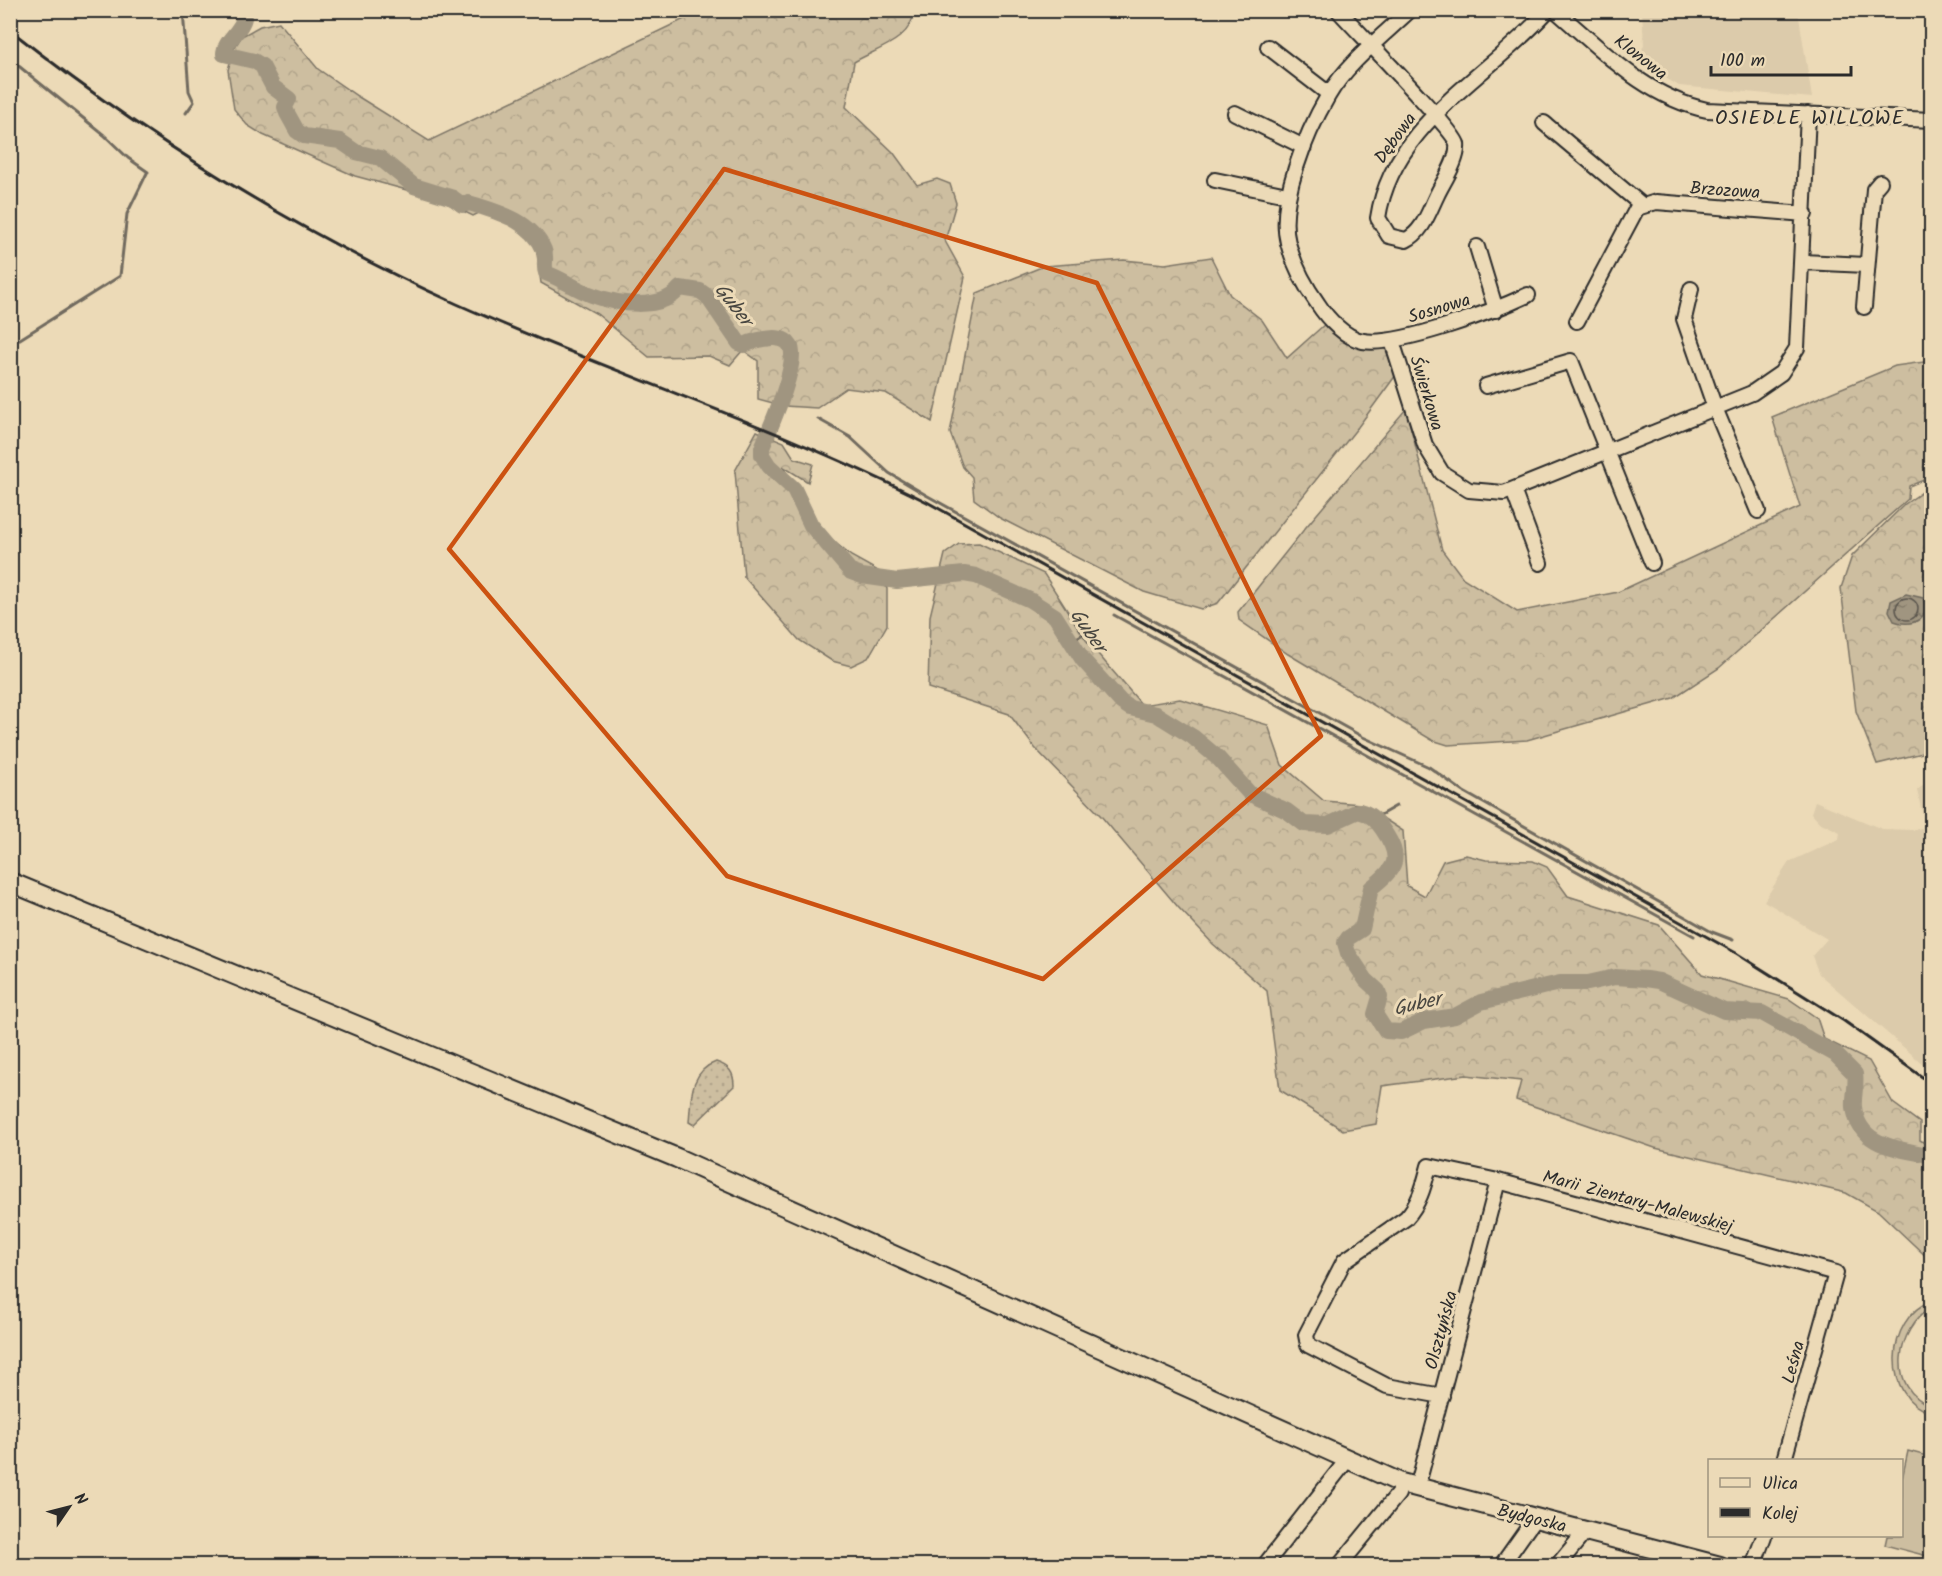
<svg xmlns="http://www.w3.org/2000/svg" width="1942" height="1576" font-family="Kalam,sans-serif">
<defs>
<pattern id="grass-dots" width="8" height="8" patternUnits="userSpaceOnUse" patternTransform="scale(1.5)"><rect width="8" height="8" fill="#cdbea0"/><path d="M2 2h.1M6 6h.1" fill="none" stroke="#b0a38a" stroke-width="1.8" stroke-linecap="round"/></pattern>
<pattern id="forest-crowns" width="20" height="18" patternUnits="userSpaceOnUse" patternTransform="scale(1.5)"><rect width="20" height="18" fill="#cdbea0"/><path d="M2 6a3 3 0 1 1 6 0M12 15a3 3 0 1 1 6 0" fill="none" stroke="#b0a38a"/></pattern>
<pattern id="water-ripples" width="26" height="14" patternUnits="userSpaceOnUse" patternTransform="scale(1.5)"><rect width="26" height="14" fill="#a09580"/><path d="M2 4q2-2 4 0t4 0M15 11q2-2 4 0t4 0" fill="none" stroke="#837a69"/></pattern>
</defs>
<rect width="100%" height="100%" fill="#ecdab7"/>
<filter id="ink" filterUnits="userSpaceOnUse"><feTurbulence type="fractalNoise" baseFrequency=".0167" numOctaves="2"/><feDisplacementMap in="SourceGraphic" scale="12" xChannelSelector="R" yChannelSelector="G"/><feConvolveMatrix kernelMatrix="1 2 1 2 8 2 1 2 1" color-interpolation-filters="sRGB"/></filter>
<g filter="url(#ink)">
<path fill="#dccbab" d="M1642,11h156l14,87 -133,-12 -45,-27 10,-13z
M1931,780v41l-7,1 -7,-32z
M1815,801l67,28 32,1 17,-5v246l-112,-97 -7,-18 15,-17 -63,-38 25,-39 50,-23 1,-7 -21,-10 -8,-9z"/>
<path fill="url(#grass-dots)" stroke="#7c7466" stroke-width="1.5" d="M716,1062c13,4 18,10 18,24l-40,39 -5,-3c2,-24 1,-51 27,-60z"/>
<path fill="url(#forest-crowns)" stroke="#7c7466" stroke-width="1.5" d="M701,11h213c-2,29 -36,37 -60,51l-8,45 47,45 24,33 20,-6 13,5 6,19 -11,38 20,36 -33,145 -46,-29 -40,-5 -29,20 -33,-2 -26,-7v-38l-15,-11 -13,15 -21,-9 -60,1 -52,-43 -56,-31 -5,-37 -13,-16 -42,-18 -8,4 -37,-18 -81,-22 -92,-41 -16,-10 -13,-16 -6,-39 6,-22 8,-12 18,-10 19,-4 39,47 39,27 72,45z
M1211,257l19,38 32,25 25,38 38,-34 64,21 7,30 -38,52 -140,176 -17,6 -57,-17 -144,-74 -26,-19 -2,-22 -9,-10 -13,-34 27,-140 67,-27 80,-6 41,4z
M1931,361v116l-22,9 -1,13 -189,169 -46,30 -146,42 -79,5 -16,-5 -144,-86 -49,-34 -1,-8 68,-85 100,-118 36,141 21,28 54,34 101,-20 182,-85 -28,-90 123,-51z
M757,431l27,11 10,16 19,6 -5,18 -24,-15 25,53 42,36 29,16 7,17v36l-19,33 -17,8 -19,-5 -33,-21 -55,-63 -9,-106z
M1931,486v265l-54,13 -21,-53 -15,-123 11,-32 53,-52z
M979,543l65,31 42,66 56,65 38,-6 88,26 14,40 42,36 37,3 42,27 4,55 18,10 18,-35 23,-6 20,5 47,1 14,6 21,29 91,29 43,49 87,25 28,19 7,21 45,22 24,42 27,20v17l11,7v114l-53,-50 -32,-18 -191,-45 -139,-48 5,-19 -55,-6 -84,11 -6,38 -33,6 -63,-40 -13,-99 -54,-47 -35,-37 -77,-91 -66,-68 -26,-34 -81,-26 2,-72 15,-62 14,-10z"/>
<path fill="#cdbea0" stroke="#7c7466" stroke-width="1.5" d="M1931,1301v6c-35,23 -45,81 0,99v7c-50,-14 -46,-95 0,-112z
M1908,1451l23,6v100l-46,-12 2,-9h15v-57z"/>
<path fill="url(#water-ripples)" stroke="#716b5e" stroke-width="1.5" d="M1906,594l17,4c9,21 -12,30 -29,23l-5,-10 2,-10z"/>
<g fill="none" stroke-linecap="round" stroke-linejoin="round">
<path stroke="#5a554d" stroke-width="1.5" d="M1896 609a11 11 0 1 1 22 0a11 11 0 1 1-22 0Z"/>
<path stroke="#716b5e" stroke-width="3" d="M183,10l6,81 5,11 -8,11
M10,59l94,76 24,23 20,14
M10,341l10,-2 100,-63 7,-62 20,-41
M818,419l32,18 39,36 37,22 437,242 66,30 35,25 248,140 21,8
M1114,615l580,321
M1071,641l14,-8
M1375,818l21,-12
M1823,1046l2,-3"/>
<path stroke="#a09580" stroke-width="16" d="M237,10l7,8c-3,14 -20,23 -20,36l30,7 8,5 11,21 16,12 -4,8 2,6 10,18 7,5 36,5 16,11 24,6 34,28 39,12 9,7 7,-2c28,9 62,17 75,47 3,8 -1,15 2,23 16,6 30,16 46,22 25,9 69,17 88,-7l20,3 7,5 32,47 5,2c11,-5 47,-16 48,8 1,24 -21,72 -30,95v7l7,11 25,23 17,36 40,47 11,4 35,5 67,-7 12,2 54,24 25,16 28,44 38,42 9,6 26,6 37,23 25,21 32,36 37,17 17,13 24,1 30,-14c12,2 19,9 25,19 20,29 13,38 -12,58l-9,41 -14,9 -3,5 3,10 18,27 12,11 2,6 -5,17 11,17 15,1 23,-11 31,-5 26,-14 61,-15 18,-4h28l27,-6 31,2 13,2 65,30 38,2 73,41 20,20c2,11 -2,21 -1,33 5,41 45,41 78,49"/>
<g stroke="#2b2b2b" stroke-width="18">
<path id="minor" d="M1338,10c17,19 117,121 119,134 2,15 -14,38 -20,51 -8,16 -14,37 -31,45l-17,-4 -11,-18c14,-95 112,-142 170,-208
M1410,10c-27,26 -63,53 -82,86 -21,36 -51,106 -40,147 6,22 17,43 30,61 9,14 27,34 45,37 35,6 131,-30 165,-46
M1555,10c47,40 90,87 152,100l225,10
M1268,47l61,47
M1235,113l69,34
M1544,123l99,83
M1215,180l72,15
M1477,247l19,63
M1803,262l63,3
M1691,289l-7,30 31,89 43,103
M1864,307l10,-118 6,-7
M1577,321l60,-113 19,-6 149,12
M1392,341l33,104 17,28 27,17 35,3 248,-100 29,-20 16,-25 11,-234
M1486,386l85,-25 81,202
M1513,490l27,73
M1442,1396l-55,-10 -79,-41 -2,-10 38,-74 62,-43c14,-15 18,-33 23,-52l69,15 338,92 -52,187
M1417,1488l81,-307
M1264,1566l83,-106
M1339,1566l59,-72 3,-11
M1501,1566l34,-48
M1557,1566l28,-34
M1753,1566l11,-30"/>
</g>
<g stroke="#2b2b2b" stroke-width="22">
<path id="major" d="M10,882l667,276 724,325 319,83"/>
</g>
<use href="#minor" stroke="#ecdab7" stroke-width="14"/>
<use href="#major" stroke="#ecdab7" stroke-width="18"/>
<path stroke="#2b2b2b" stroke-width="3" d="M10,30c138,109 287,202 447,274 156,70 318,121 470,198l809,451 108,68 88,63"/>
</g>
</g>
<path fill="none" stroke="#cc5211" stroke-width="4.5" stroke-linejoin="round" d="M724,169l373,114 224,453 -278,243 -316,-103 -278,-327z"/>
<g text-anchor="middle" stroke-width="6" stroke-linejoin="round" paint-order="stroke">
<g font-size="18" fill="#2b2b2b" stroke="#ecdab7">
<text transform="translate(1641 57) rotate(38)" y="6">Klonowa</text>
<text transform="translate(1395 138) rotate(-54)" y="6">Dębowa</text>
<text transform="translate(1725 190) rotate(4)" y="6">Brzozowa</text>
<text transform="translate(1439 308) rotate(-17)" y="6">Sosnowa</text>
<text transform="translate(1427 393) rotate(73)" y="6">Świerkowa</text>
<text transform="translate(1638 1201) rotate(15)" y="6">Marii Zientary-Malewskiej</text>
<text transform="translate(1441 1330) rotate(-75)" y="6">Olsztyńska</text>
<text transform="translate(1793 1362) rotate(-75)" y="6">Leśna</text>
<text transform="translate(1532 1518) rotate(14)" y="6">Bydgoska</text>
</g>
<g font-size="20" letter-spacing="1.5" fill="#2b2b2b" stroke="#ecdab7">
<text x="1810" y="124">OSIEDLE WILLOWE</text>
</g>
<g font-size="20" font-style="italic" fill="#484640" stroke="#ecdab7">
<text transform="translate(734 304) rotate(52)" y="7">Guber</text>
<text transform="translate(1089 630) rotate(55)" y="7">Guber</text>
<text transform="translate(1417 1003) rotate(-13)" y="7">Guber</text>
</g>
</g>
<rect width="1942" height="1576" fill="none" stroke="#ecdab7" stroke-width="36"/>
<rect x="18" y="18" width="1906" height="1540" fill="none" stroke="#2b2b2b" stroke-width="2" filter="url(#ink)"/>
<rect x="1708" y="1459" width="195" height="78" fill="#ecdab7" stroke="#9f947f" stroke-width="1.5"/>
<rect x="1720" y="1478" width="30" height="9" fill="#ecdab7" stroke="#9f947f" stroke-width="1.5"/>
<text x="1762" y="1489" font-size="18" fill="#2b2b2b">Ulica</text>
<rect x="1720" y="1508" width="30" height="9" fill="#2b2b2b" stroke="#9f947f" stroke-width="1.5"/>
<text x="1762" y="1519" font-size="18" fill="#2b2b2b">Kolej</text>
<g transform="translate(69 1507) rotate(55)" stroke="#ecdab7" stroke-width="4.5" paint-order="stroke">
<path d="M0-4.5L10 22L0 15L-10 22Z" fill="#2b2b2b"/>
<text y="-9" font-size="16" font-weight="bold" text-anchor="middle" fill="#2b2b2b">N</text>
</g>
<path d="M1711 66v9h140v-9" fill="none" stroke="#2b2b2b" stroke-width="3"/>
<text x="1720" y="66" font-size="18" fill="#2b2b2b" stroke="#ecdab7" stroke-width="4.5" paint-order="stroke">100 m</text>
</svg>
